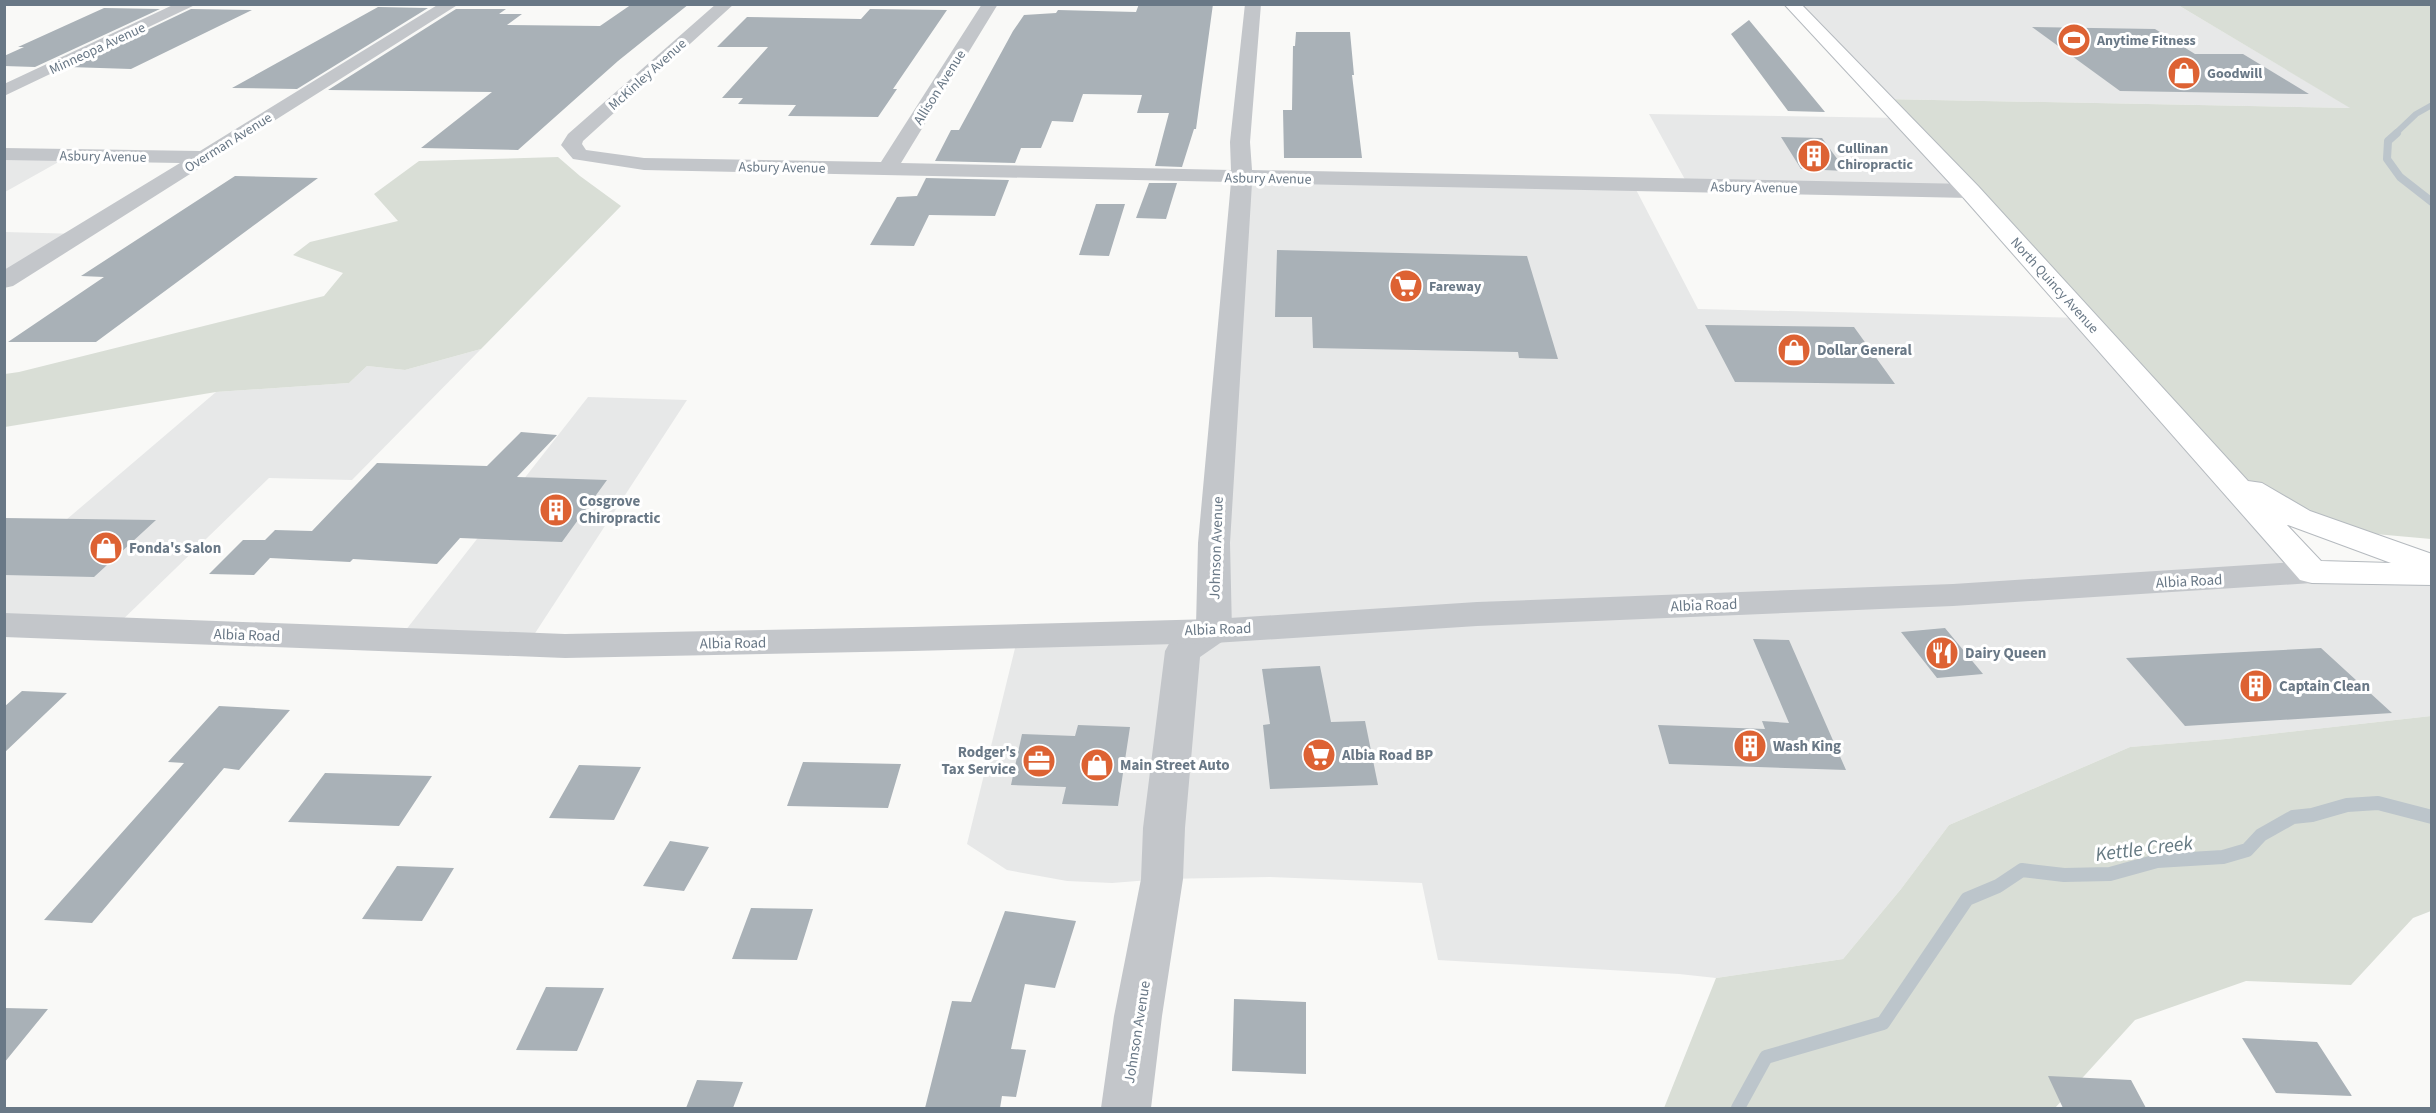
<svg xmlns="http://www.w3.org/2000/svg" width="2436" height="1113" font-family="'Source Sans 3',sans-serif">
<rect width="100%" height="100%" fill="#f9f9f7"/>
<path fill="#e7e8e8" d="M1792,5h386l173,103 -468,-9z
M1649,114l253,4 68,73 -282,-6z
M5,154l66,1 -66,37z
M1246,178l385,2 67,129 386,9 228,253 102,3 17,11v131l-205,23 -96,8 -181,78 -48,64 -58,70 -127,19 -37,-4 -241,-14 -16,-77 -152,-6 -108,2 -50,4 -45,-2 -60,-11 -40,-26 51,-208 196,-6z
M5,232l75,2 -75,47z
M481,349l-129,131 -83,-2 -157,152 -107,-5v-53l211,-180 133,-9 18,-17 38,4z
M588,397l99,3 -159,244 -130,-4z"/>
<path fill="#d9ded6" d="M2178,5h253v534l-78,-7 -131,-60 -339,-373 467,9z
M558,157l22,19 41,30 -140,143 -76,21 -38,-4 -18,17 -133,9 -211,35v-53l14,-2 305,-76 19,-23 -50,-18 17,-13 88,-21 -24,-27 45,-33z
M2431,716v195l-18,7 -62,67 -105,-4 -111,39 -80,88h-391l52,-130 127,-19 58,-70 48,-64 181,-78 96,-8z"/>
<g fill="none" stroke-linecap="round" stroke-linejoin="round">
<path stroke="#bcc5cb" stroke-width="6" d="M2395,134l21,-20 16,-9"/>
<path stroke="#bcc5cb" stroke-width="8" d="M2397,133l-9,8 -1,18 13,18 32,25"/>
<path stroke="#bcc5cb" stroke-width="14" d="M1738,1108l28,-51 117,-34 84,-124 31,-13 24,-16 42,5 46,-1 47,-13 66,-4 24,-7 14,-15 32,-18 19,-2 35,-10 31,-2 54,14"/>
</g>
<path fill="#a9b1b7" d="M632,4h57l-71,57 -100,89 -97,-2 71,-56 -164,-2 128,-81h50l-7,5h23l-15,11 93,1z
M1139,4h74l-17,125h-2l-12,38 -27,-1 14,-53h-32l5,-18 -59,-1 -10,28 -21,-1 -11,27h-20l-6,15 -80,-2 16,-31h8l54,-99 11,-16 32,-2 2,-3 78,2z
M378,7l50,1 -131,81 -65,-1z
M104,8l56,1 -125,58 -31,-1v-10l20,-9h-6z
M191,9l61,1 -121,59 -62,-2z
M870,9l77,1 -54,79h4l-19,28 -90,-1 8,-11 -58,-1 5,-6h-21l46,-51h-51l30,-30 114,2z
M1749,20l76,92 -37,-1 -57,-77z
M2032,27l123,2 40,25h48l66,40 -189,-3z
M1296,32h54l4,43h-2l10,83h-78l-1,-48h9l1,-64h2z
M1781,137l41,1 24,33 -45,-2z
M235,176l83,2 -222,164h-88l96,-65 -23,-1z
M926,178l83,2 -14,36 -66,-1 -15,31 -44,-1 27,-48 20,-1z
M1149,183h28l-11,36 -30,-1z
M1096,204h29l-16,52 -30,-1z
M1277,250l250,6 31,103 -39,-1 -1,-6 -205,-4 -1,-31h-37z
M1705,325l149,2 41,57 -160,-2z
M521,432l36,3 -40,42 90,3 -45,62 -102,-4 -23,26 -84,-5 -3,3 -80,-4 -16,17 -45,-1 34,-34h22l10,-10 37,1 65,-68 110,3z
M4,518l152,2 -62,57 -90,-2z
M1945,628l38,46 -46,4 -36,-46z
M1753,639l36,1 57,130 -177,-6 -11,-39 107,4 -3,-8 27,2z
M2321,648l71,65 -207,13 -59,-68z
M1320,666l11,56 34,-1 13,64 -108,4 -7,-64 7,-1 -8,-55z
M22,691l45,2 -63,60v-46z
M219,706l71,4 -51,60 -15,-2 -132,155 -48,-3 140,-157 -16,-1z
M1078,725l52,2 -12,79 -56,-2 4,-17 -55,-2 11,-51 53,2z
M803,762l98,2 -13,44 -101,-2z
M579,765l62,2 -27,53 -65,-2z
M325,773l107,3 -33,50 -111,-4z
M670,841l39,6 -25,44 -41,-5z
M397,866l57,2 -32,53 -60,-2z
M751,908l62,1 -16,51 -65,-1z
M1005,911l71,10 -21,67 -30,-4 -14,65 15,1 -10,47 -14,-1 -2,12h-75l27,-107 19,1z
M546,987l58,1 -27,63 -61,-1z
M1234,999l72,3v72l-74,-3z
M4,1008l44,1 -44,54z
M2242,1038l75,4 35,54 -76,-3z
M2048,1076l83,4 15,28h-83z
M697,1080l46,2 -10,26h-47z"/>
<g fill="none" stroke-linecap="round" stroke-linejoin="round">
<g stroke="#b5babf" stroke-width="2">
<path id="secondary" d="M1784,4h17l177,182 270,295 14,2 48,28 122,43v31l-120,-2 -12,-3 -338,-384zM2287,525h1l103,38 -70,-2z"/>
</g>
<path fill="#c3c6ca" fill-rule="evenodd" d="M175,4h22l-193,92v-12z
M439,4h20l-446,282 -9,2v-18l176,-107 -176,-3v-12l196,3z
M716,4h18l-151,137 -1,3 4,6 58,8 237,4 101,-158h16l-97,159 330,7 -1,-28 15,-138h16l-11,138 2,28 718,14 8,2 3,5 -3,5 -8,2 -718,-15 -22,360 2,88 -6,8 -26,18 -15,171 -2,51 -21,137 -11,92h-50l13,-92 27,-137 2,-51 22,-177 5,-9 26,-16 2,-83 33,-361 -587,-12 -71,-11 -12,-14 7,-11z"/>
<path fill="#c3c6ca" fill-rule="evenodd" d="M2312,561l12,3 5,8 -5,8 -12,3 -359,23 -476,20 -263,17 -302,8 -347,7 -561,-21v-24l561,21 347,-7 302,-8 263,-17 476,-18z"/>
<use href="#secondary" fill="#fff" fill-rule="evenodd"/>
</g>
<defs>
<g id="stadium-disc" transform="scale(1.725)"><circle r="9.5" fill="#dd6233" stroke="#fff"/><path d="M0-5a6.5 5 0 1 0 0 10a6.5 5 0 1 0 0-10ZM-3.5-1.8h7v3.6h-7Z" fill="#fff"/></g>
<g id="shop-disc" transform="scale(1.725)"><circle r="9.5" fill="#dd6233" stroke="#fff"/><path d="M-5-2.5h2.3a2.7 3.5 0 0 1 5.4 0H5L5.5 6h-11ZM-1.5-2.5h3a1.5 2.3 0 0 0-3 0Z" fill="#fff"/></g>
<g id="building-disc" transform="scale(1.725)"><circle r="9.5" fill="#dd6233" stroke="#fff"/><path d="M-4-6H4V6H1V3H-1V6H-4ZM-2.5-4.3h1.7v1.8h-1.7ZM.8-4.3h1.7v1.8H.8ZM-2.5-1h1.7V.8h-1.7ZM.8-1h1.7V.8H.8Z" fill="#fff"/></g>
<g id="supermarket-disc" transform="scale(1.725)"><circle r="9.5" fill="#dd6233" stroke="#fff"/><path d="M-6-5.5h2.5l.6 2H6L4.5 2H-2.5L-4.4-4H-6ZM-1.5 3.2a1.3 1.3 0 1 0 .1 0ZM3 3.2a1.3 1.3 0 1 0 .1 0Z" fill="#fff"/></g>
<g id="restaurant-disc" transform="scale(1.725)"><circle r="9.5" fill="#dd6233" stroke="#fff"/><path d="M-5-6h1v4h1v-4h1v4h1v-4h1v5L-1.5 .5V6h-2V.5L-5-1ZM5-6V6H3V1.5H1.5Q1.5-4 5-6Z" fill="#fff"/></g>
<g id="office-disc" transform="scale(1.725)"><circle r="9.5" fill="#dd6233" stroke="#fff"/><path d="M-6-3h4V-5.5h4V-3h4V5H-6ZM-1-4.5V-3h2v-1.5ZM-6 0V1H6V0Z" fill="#fff"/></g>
</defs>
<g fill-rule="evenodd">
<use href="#stadium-disc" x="2074" y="40"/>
<use href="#shop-disc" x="2184" y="73"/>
<use href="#building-disc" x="1814" y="156"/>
<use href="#supermarket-disc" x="1406" y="286"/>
<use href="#shop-disc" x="1794" y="350"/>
<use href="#building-disc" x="556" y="510"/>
<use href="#shop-disc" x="106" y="548"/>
<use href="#restaurant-disc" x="1942" y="653"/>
<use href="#building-disc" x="2256" y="686"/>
<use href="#building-disc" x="1750" y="746"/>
<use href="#supermarket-disc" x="1319" y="755"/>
<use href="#office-disc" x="1039" y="761"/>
<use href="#shop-disc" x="1097" y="765"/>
</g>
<g text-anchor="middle" stroke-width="6" stroke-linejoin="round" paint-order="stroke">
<g font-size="14" font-weight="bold" fill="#697886" stroke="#fff" text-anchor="start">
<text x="2097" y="45">Anytime Fitness</text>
<text x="2207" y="78">Goodwill</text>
<text x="1837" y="153">Cullinan<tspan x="1837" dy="16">Chiropractic</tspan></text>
<text x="1429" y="291">Fareway</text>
</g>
<g font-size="14" fill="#697886" stroke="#fff">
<text transform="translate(97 48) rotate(-25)" y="5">Minneopa Avenue</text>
<text transform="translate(647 74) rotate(-42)" y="5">McKinley Avenue</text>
<text transform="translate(939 87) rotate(-58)" y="5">Allison Avenue</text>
<text transform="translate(228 142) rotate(-32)" y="5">Overman Avenue</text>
<text transform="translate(103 156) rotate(1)" y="5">Asbury Avenue</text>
<text transform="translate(782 167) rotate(1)" y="5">Asbury Avenue</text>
<text transform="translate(1268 178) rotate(1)" y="5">Asbury Avenue</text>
<text transform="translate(1754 187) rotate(1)" y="5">Asbury Avenue</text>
<text transform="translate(2055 285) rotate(48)" y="5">North Quincy Avenue</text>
</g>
<g font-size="15" font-weight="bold" fill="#697886" stroke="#fff" text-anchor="start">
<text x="1817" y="355">Dollar General</text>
<text x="579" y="506">Cosgrove<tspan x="579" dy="17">Chiropractic</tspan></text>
<text x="129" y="553">Fonda's Salon</text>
<text x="1965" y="658">Dairy Queen</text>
<text x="2279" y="691">Captain Clean</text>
<text x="1773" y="751">Wash King</text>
<text x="1016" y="757" text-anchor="end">Rodger's<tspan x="1016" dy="17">Tax Service</tspan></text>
<text x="1342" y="760">Albia Road BP</text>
<text x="1120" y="770">Main Street Auto</text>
</g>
<g font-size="15" fill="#697886" stroke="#fff">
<text transform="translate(1216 548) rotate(-88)" y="5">Johnson Avenue</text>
<text transform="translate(2189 581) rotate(-3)" y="5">Albia Road</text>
<text transform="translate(1704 605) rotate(-2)" y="5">Albia Road</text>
<text transform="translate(1218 629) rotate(-2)" y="5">Albia Road</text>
<text transform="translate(247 635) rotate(2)" y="5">Albia Road</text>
<text transform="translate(733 643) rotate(-1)" y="5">Albia Road</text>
<text transform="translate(1137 1032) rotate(-81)" y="5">Johnson Avenue</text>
</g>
<g font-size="20" font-style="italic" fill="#657982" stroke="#fff">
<text transform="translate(2144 848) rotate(-7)" y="7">Kettle Creek</text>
</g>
</g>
<rect width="2436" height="1113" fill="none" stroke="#697886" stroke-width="12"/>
</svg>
